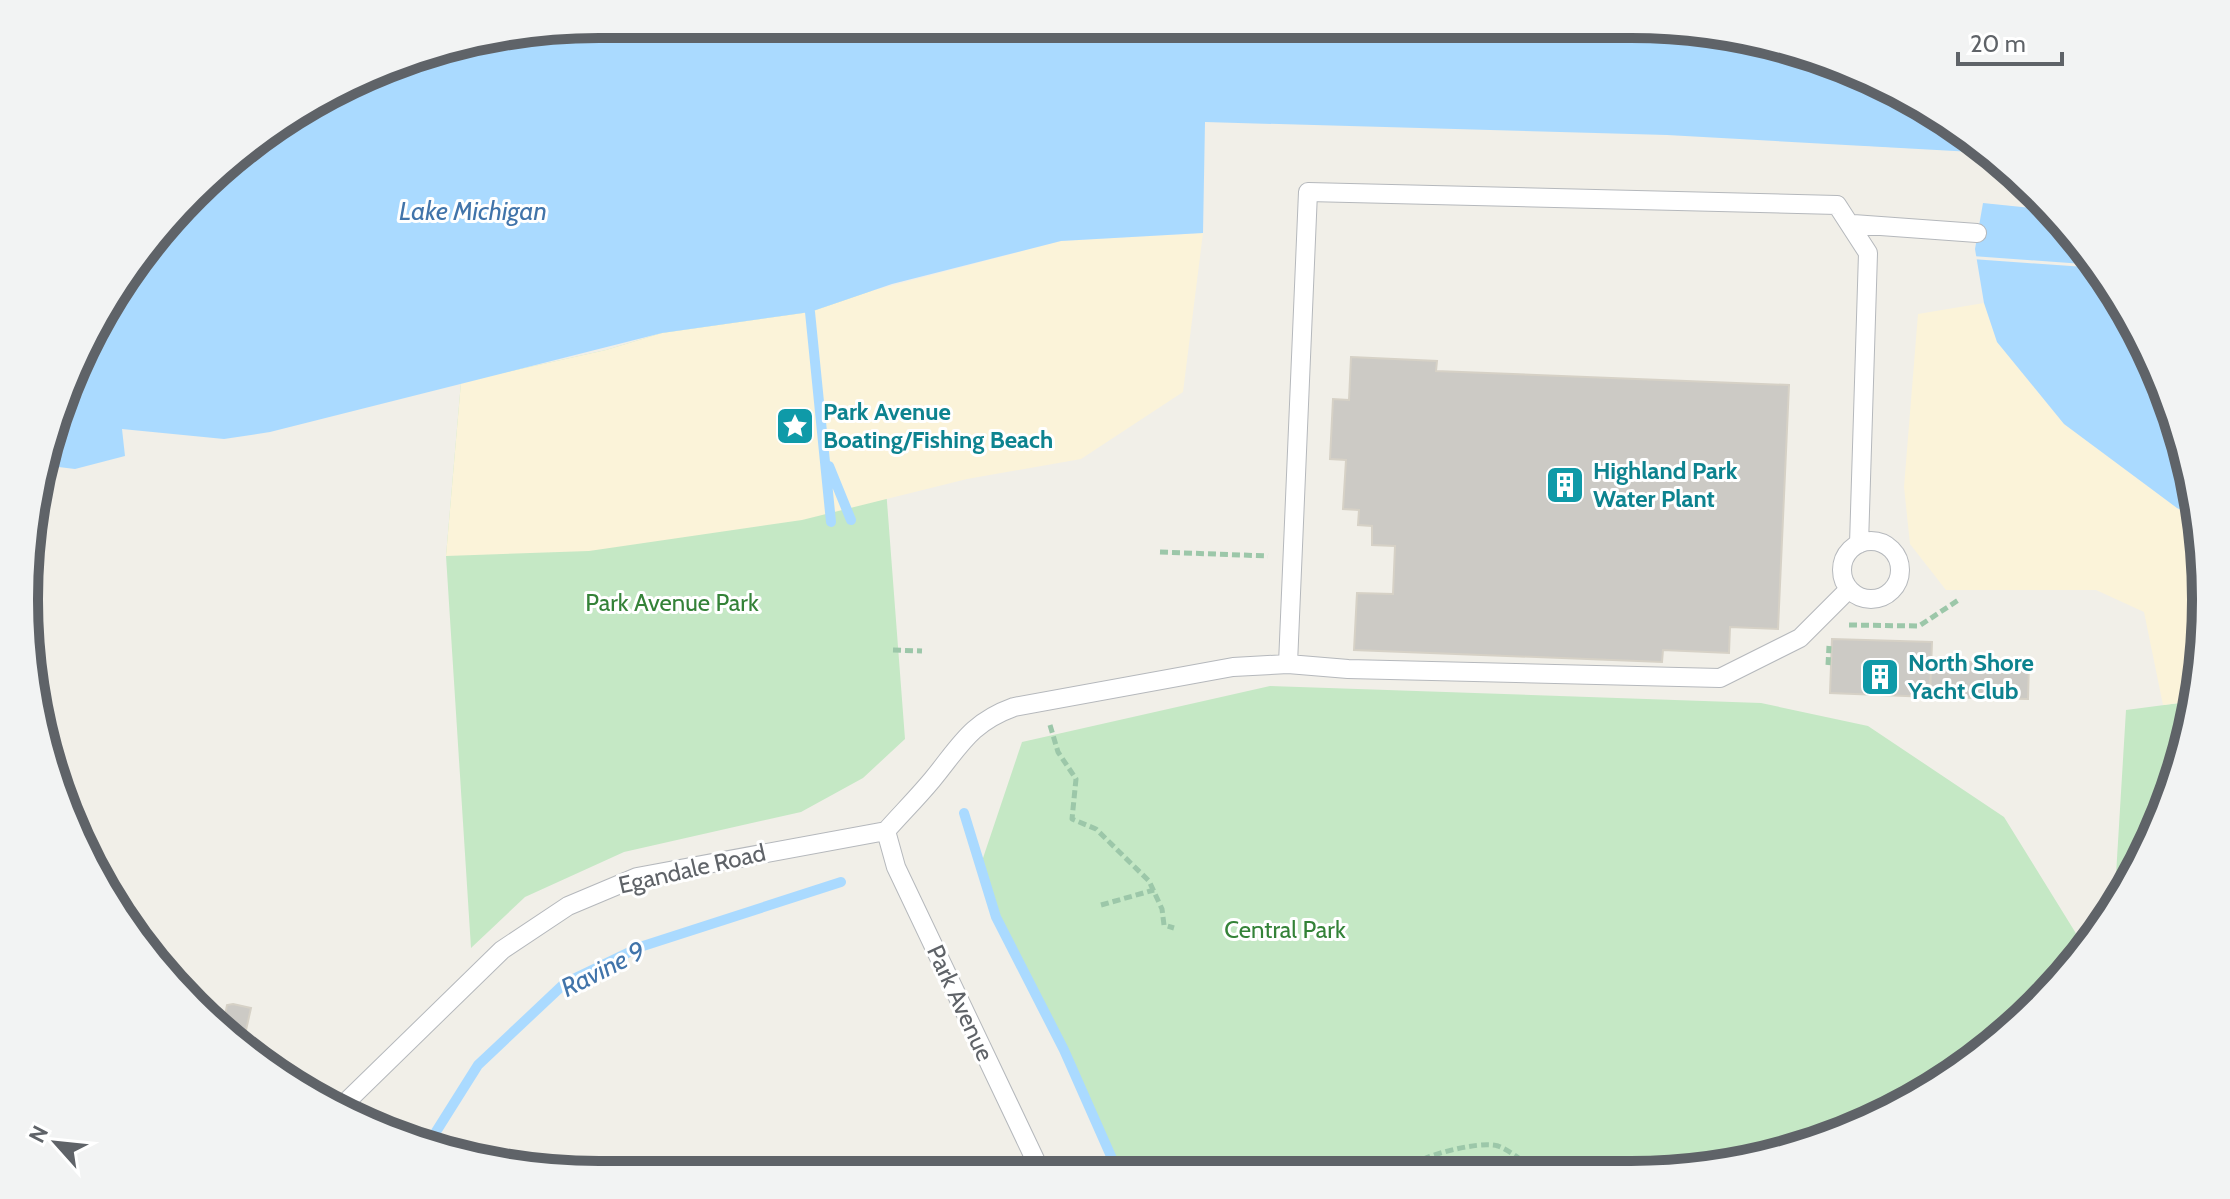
<svg xmlns="http://www.w3.org/2000/svg" width="2230" height="1199" font-family="Cabin,sans-serif">
<rect width="100%" height="100%" fill="#f1efe8"/>
<path fill="#c5e8c5" d="M871,291l34,448 -42,39 -62,34 -177,40 -99,45 -54,51 -25,-392 15,-174 145,-32 56,-17 148,-21z
M1270,686l491,17 107,23 136,91 81,131 -22,31 -113,99 -134,66 -111,26 -587,2 -54,-122 -68,-133 -16,-50 42,-125z
M2195,701c-17,72 -37,146 -81,207l12,-198z"/>
<path fill="#fbf3d9" d="M1203,233l-20,159 -102,67 -114,20 -165,41 -213,31 -143,5 15,-174 145,-32 56,-17 148,-21 61,-21 190,-50z
M1984,303l13,39 67,82 113,84 21,10c9,58 11,124 -3,183l-32,4 -19,-93 -48,-22h-150l-36,-46 -6,-57 14,-173z"/>
<path fill="#aadaff" d="M599,24l1069,1 112,19 138,57 73,52 -324,-18 -462,-13 -2,111 -142,8 -169,43 -82,28 -148,21 -392,99 -46,7 -102,-10 3,27 -50,13 -33,-4 2,-14 77,-171 128,-137 165,-88z
M1983,203l67,7c63,66 113,151 136,240 6,22 8,46 12,68l-21,-10 -113,-84 -67,-82 -13,-39 -9,-54z"/>
<path fill="#f1efe8" d="M1857,146l135,8 3,2 -138,-6z
M1984,199l62,6 4,4 -71,-7z
M1972,256l125,9 2,3 -127,-9z"/>
<g fill="none" stroke-linecap="round" stroke-linejoin="round">
<path stroke="#aadaff" stroke-width="10" d="M810,312l21,210
M829,466l22,54
M964,813l32,104 68,133 54,122
M427,1146l51,-81 87,-82 75,-36 201,-65"/>
</g>
<path fill="#cccac5" stroke="#d6d1c6" stroke-width="2" d="M1351,357l86,4 -1,10 353,14 -11,244 -48,-2 -1,26 -66,-3 -1,12 -308,-12 3,-57 36,1 2,-48 -23,-1v-19l-14,-1 1,-15 -16,-1 3,-49 -16,-1 3,-60 16,1z
M1832,639l100,3 -2,55 -100,-4z
M1931,661l98,2 -1,36 -98,-2z
M233,1004l18,4 -5,22 -19,-4 1,-3 -4,-2 3,-16z"/>
<g fill="none" stroke-linecap="round" stroke-linejoin="round">
<g stroke="#b5b8bc" stroke-width="20">
<path id="lane" d="M1853,224l124,9
M1842 570a29 29 0 1 1 58 0a29 29 0 1 1-58 0Z
M1288,664l20,-472 529,13 31,48 -9,291
M886,831c15,-17 31,-33 46,-51 28,-34 38,-57 82,-73l219,-40 55,-3 60,5 372,9 80,-40 49,-49
M886,831l10,36 145,305
M339,1109l163,-159 66,-44 69,-29 249,-46"/>
</g>
<path stroke="#9cc7a9" stroke-width="5" stroke-dasharray="8 4" stroke-linecap="butt" d="M1160,552l108,4
M1849,625l70,1 41,-27
M893,650l29,1
M1828,665l1,-19
M1050,725l8,27 18,27 -4,40 24,10 53,52 13,28 2,16 10,3
M1101,905l53,-15
M1684,1170l28,-17 21,11
M1402,1171c14,-14 76,-31 96,-25 13,5 26,16 37,25"/>
<use href="#lane" stroke="#fff" stroke-width="18"/>
</g>
<defs>
<g id="sight-square" transform="scale(2)"><rect x="-9" y="-9" width="18" height="18" rx="4" fill="#0f9aa8" stroke="#fff"/><path d="M0-6L1.8-2.2L6-1.7L2.9 1.2L3.7 5.4L0 3.3L-3.7 5.4L-2.9 1.2L-6-1.7L-1.8-2.2Z" fill="#fff"/></g>
<g id="building-square" transform="scale(2)"><rect x="-9" y="-9" width="18" height="18" rx="4" fill="#0f9aa8" stroke="#fff"/><path d="M-4-6H4V6H1V3H-1V6H-4ZM-2.5-4.3h1.7v1.8h-1.7ZM.8-4.3h1.7v1.8H.8ZM-2.5-1h1.7V.8h-1.7ZM.8-1h1.7V.8H.8Z" fill="#fff"/></g>
</defs>
<g fill-rule="evenodd">
<use href="#sight-square" x="795" y="426"/>
<use href="#building-square" x="1565" y="485"/>
<use href="#building-square" x="1880" y="677"/>
</g>
<g text-anchor="middle" stroke-width="6" stroke-linejoin="round" paint-order="stroke">
<g font-size="24" font-weight="bold" fill="#0d838f" stroke="#fff" text-anchor="start">
<text x="823" y="420">Park Avenue<tspan x="823" dy="28">Boating/Fishing Beach</tspan></text>
<text x="1593" y="479">Highland Park<tspan x="1593" dy="28">Water Plant</tspan></text>
<text x="1908" y="671">North Shore<tspan x="1908" dy="28">Yacht Club</tspan></text>
</g>
<g font-size="24" fill="#348238" stroke="#fff">
<text x="672" y="611">Park Avenue Park</text>
<text x="1285" y="938">Central Park</text>
</g>
<g font-size="24" fill="#5f6368" stroke="#fff">
<text transform="translate(692 869) rotate(-13)" y="8">Egandale Road</text>
<text transform="translate(960 1003) rotate(65)" y="8">Park Avenue</text>
</g>
<g font-size="26" font-style="italic" fill="#4174aa" stroke="#fff">
<text x="473" y="220">Lake Michigan</text>
<text transform="translate(603 969) rotate(-27)" y="9">Ravine 9</text>
</g>
</g>
<path d="M0 0H2230V1199H0ZM599 38H1631A561 561 0 0 1 2192 599V600A561 561 0 0 1 1631 1161H599A561 561 0 0 1 38 600V599A561 561 0 0 1 599 38Z" fill="#f2f3f3" fill-rule="evenodd"/>
<path fill="none" stroke="#5f6368" stroke-width="10" d="M599 38H1631A561 561 0 0 1 2192 599V600A561 561 0 0 1 1631 1161H599A561 561 0 0 1 38 600V599A561 561 0 0 1 599 38Z"/>
<g transform="translate(56 1143) rotate(297)" stroke="#ffffff" stroke-width="6" paint-order="stroke">
<path d="M0-6L14 30L0 20L-14 30Z" fill="#5f6368"/>
<text y="-12" font-size="22" font-weight="bold" text-anchor="middle" fill="#5f6368">N</text>
</g>
<path d="M1958 52v12h104v-12" fill="none" stroke="#5f6368" stroke-width="4"/>
<text x="1970" y="52" font-size="24" fill="#5f6368" stroke="#ffffff" stroke-width="6" paint-order="stroke">20 m</text>
</svg>
